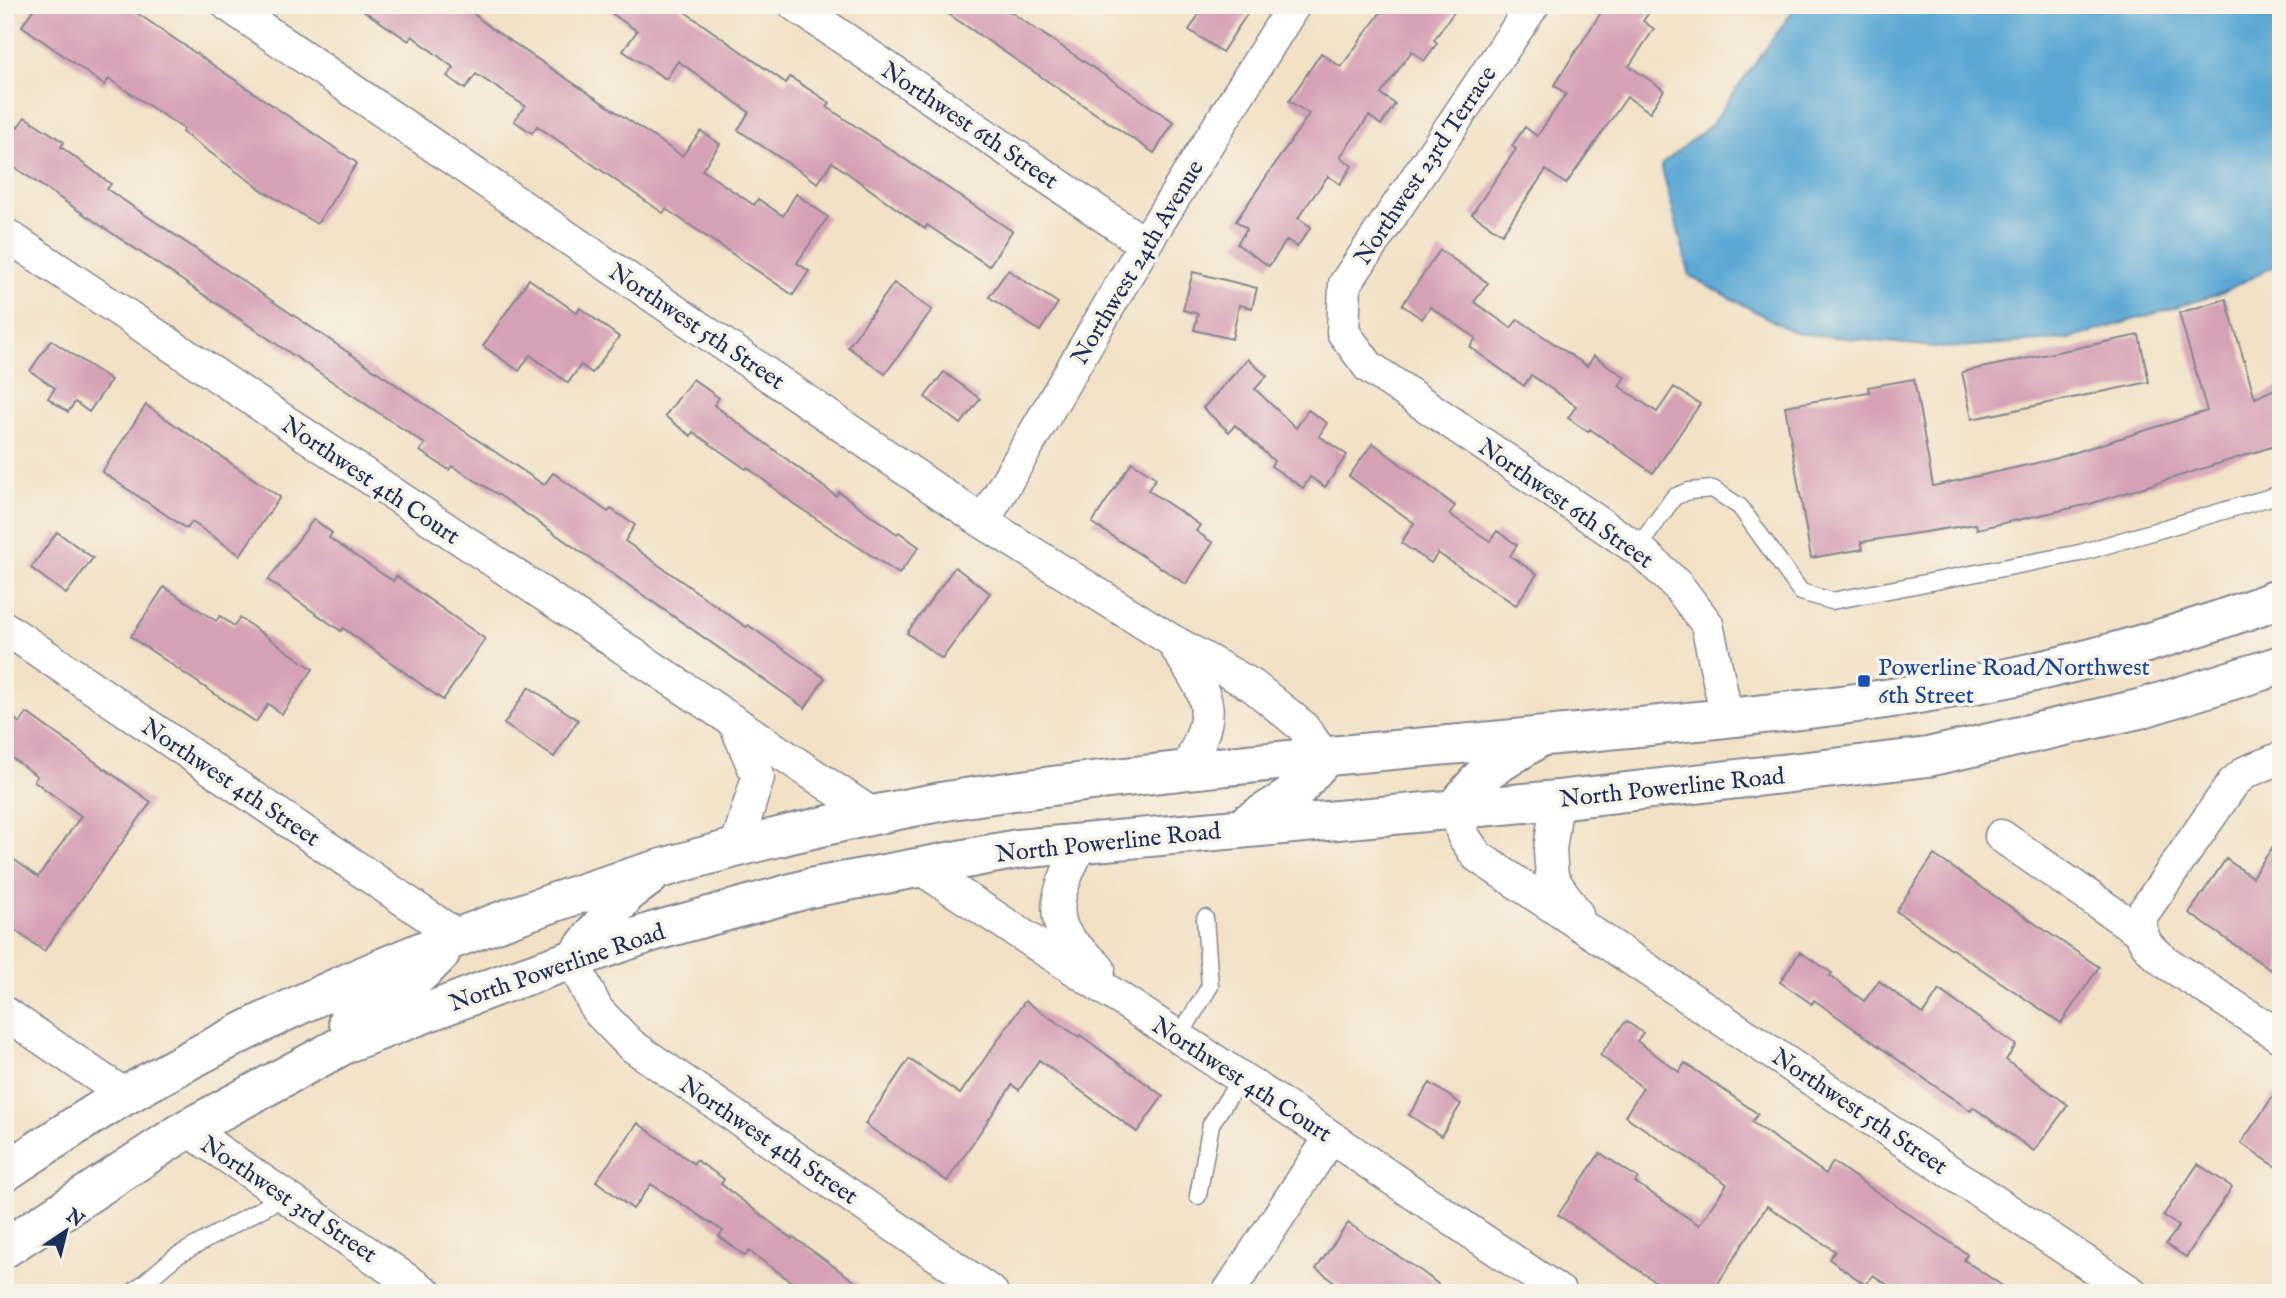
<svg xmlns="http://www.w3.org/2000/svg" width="2286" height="1298" font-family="'IM FELL English',serif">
<rect width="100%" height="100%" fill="#f7f3e8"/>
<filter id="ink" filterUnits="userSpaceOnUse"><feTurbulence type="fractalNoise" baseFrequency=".0143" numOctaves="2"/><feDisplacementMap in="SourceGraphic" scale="14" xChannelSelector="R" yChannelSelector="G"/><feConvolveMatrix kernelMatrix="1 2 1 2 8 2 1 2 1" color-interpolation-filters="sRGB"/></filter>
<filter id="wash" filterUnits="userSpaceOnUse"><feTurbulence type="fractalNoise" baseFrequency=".00686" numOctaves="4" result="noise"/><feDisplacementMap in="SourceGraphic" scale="28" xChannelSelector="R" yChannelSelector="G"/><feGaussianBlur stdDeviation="1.57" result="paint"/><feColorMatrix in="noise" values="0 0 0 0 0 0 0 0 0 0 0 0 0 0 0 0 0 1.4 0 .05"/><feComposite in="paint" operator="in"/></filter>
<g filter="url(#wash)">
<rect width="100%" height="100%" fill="#f2e1c5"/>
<path fill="#5aa7d3" stroke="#3a6b98" stroke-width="2" d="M1797,5h484v258l-62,31 -149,45 -125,9 -150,-15 -105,-57 -29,-111 50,-40z"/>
<g id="blocks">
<path fill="#d6a0b5" d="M36,5h89l232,158 -40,61 -55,-34 -80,-58 2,-3 -75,-50 -5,6 -82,-59z
M355,5h108l28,23 191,128 19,-25 19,13 -18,26 52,35 4,-6 25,17 13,-22 32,23 -31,46 12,8 -16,24 -127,-86 -3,4 -126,-87 -5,7 -18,-12 11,-15 -49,-32 -11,15 -18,-13 7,-8 -42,-32 -3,5z
M600,5h75l111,78 4,-6 40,26 -3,4 185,124 -23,35 -62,-41 -2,4 -93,-67 -14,21 -80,-53 11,-18 -71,-51 -12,18 -43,-28 14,-20z
M935,5h65l174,117 -20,31z
M1205,5h48l-31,47 -33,-22z
M1386,5h73l-25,35 3,3 -13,18 -12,-10 -31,43 14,10 -14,21 -12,-9 -29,41 12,9 -12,18 -12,-8 -30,42 13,9 -14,20 -10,-7 -18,26 -32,-22 10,-15 -11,-8 73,-107 -20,-13 32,-48 20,14z
M1606,5h48l-11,16 11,8 -25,37 35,24 -14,22 -23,-15 -61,87 -20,-14 -44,64 -30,-20 44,-65 -4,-3 13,-19 12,9 29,-42 -12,-9z
M25,117l39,25 -3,5 50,37 -4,5 437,296 9,-12 55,39 3,-3 24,16 -10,16 121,86 2,-2 77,53 -20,30 -303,-211 -50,-31 -3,4 -29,-19 5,-7 -420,-283v-42l13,8z
M1440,250l48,33 -14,19 37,26 7,-9 69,47 7,-10 31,21 -6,9 38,26 17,-25 26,17 -47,69 -63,-44 -2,3 -20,-14 8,-12 -45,-31 -7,11 -54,-39 6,-9 -46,-31 -8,12 -20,-14z
M1008,270l50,33 -18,28 -51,-34z
M1193,272l64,16 -5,20 -13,-3 -7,34 -38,-9 4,-16 -15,-4z
M529,279l48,34 3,-5 39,29 -27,36 -11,-8 -13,18 -38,-28 -11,16 -36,-25z
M894,283l38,27 -47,64 -37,-27z
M2226,299l29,99 26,-12v58l-191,60 -113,25 -1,-5 -115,18 2,7 -52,9 -26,-152 84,-14 -1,-5 46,-8 19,107 121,-27 153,-48 -28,-98z
M2139,335l10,47 -177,37 -10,-47z
M51,340l60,40 -22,32 -14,-10 -7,10 -20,-14 7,-10 -25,-17z
M1248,359l19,17 -12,13 41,39 12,-18 19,13 -8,13 28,19 -22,32 -15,-10 -7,11 -32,-22 3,-5 -39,-36 -6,7 -26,-24z
M944,372l36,27 -19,25 -36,-27z
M693,379l26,19 -5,7 122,91 3,-4 58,42 2,-2 20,15 -20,27 -105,-70 -47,-37 -1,2 -53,-37 -2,4 -26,-20z
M146,405l134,92 -40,58 -48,-33 -5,7 -85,-57z
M1373,443l82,63 -6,8 41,27 7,-10 20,14 -7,11 27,18 -21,31 -78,-52 -7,10 -30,-20 13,-20 -65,-47z
M1132,462l24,16 -8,12 52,35 -4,6 17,12 -27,41 -94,-61z
M314,519l18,14 -3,5 64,43 3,-5 89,63 -42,61 -100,-72 -2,3 -73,-51z
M57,532l36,26 -27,36 -35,-26z
M955,567l35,26 -48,66 -35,-26z
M164,587l52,34 4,-5 14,10 6,-8 73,51 -31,45 -14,-10 -12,18 -125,-85z
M529,687l49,33 -24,37 -50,-33z
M5,712l15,11 7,-10 124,89 -107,149 -39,-28v-70l33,24 43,-61 -47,-35 3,-5 -32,-23z
M2281,835v142l-92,-64 37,-54 26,18z
M1934,855l165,112 -38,56 -165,-112z
M1800,952l32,21 -2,3 34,25 15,-20 44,33 16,-24 77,55 -10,15 62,45 -34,46 -61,-44 -2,4 -32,-22 -125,-89 -2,4 -32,-22z
M1025,1001l54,36 1,-2 83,61 -26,36 -98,-72 -20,30 -7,-5 -65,96 -82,-57 44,-65 51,35z
M1626,1021l17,12 -6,8 42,31 6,-9 73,51 -6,8 74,52 7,-12 134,92 -3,6 49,33h-114l-26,-18 -7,10 -37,-26 6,-8 -68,-45 -55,87h-40l-114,-78 42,-62 38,25 -3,4 64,43 28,-41 -102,-68 18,-28 -43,-33z
M1430,1083l31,21 -20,32 -32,-21z
M2281,1085v85l-40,-27z
M638,1123l56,41 2,-4 28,19 -3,5 71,55 1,-2 78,56h-64l-58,-42 -4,5 -26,-20 4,-5 -72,-47 -18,25 -37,-28z
M2198,1164l34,23 -46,70 -20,-13 13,-18 -16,-10z
M1348,1223l76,50 25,20h-98l-35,-24z"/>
</g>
</g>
<g filter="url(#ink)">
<use href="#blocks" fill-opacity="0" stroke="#868892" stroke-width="2"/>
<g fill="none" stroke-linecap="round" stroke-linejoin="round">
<g stroke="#868892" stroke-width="19">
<path id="service" d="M1637,549l37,-52 15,-6 24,-2 27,18 61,85 31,9 248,-48 201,-59
M1179,1037l31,-51 -5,-68
M1198,1196l13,-72 30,-46
M132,1293l43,-36 110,-61"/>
</g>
<g stroke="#868892" stroke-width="35">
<path id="minor" d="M228,5l755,517 188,118 82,46 49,40 23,31
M795,5l350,239
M1533,5l-188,279 -2,48 26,35 273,185 36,34 29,38 20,94
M5,234l867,580
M983,522l162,-278 149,-239
M5,628l452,308
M1174,644c38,59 44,62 12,127
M2281,758l-35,14 -13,11 -92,133c-3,22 7,32 23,45l117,76
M1557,800l-7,50 2,28 25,36
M1455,808l9,29 13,19 655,437
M2001,836l138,95
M1081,843c-13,29 -35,64 -14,94 9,12 23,21 32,32
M736,848l22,-71 -22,-51
M920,868l396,259 245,166
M573,961l24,49 34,35 361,248
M5,1013l120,82
M187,1129l239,164
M1228,1293l103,-156"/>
</g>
<g stroke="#868892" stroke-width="42">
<path id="secondary" d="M1455,808l33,-38 46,-29
M1248,823l42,-26 35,-40
M573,961l54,-68 23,-17
M348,1020c39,-18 62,-35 92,-66
M5,1172c40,-26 80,-54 121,-77 200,-115 417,-199 640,-255 78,-19 155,-37 234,-47 208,-29 419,-44 628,-65 99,-10 198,-19 296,-35 122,-19 242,-52 357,-95
M5,1248l182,-119 160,-86 152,-58 153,-53 158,-44 208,-39 539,-49 371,-43 211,-48 142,-44"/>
</g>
<use href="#service" stroke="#fff" stroke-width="16"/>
<use href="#minor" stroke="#fff" stroke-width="32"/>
<use href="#secondary" stroke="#fff" stroke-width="38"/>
</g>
</g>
<rect fill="#1a4fb4" stroke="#f7f3e8" stroke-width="2.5" x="1857" y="674" width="14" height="14" rx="3.5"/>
<g text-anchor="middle" stroke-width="7" stroke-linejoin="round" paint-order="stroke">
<g font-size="24" fill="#1b2f5e" stroke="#f7f3e8">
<text transform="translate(970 125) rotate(34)" y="8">Northwest 6th Street</text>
<text transform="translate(1425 165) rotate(-56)" y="8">Northwest 23rd Terrace</text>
<text transform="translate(1137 262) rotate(-59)" y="8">Northwest 24th Avenue</text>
<text transform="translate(697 326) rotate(34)" y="8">Northwest 5th Street</text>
<text transform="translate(371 480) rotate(34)" y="8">Northwest 4th Court</text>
<text transform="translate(1566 503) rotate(35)" y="8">Northwest 6th Street</text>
<text transform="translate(231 782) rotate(34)" y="8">Northwest 4th Street</text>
<text transform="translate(1672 787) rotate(-6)" y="8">North Powerline Road</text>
<text transform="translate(1108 842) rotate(-6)" y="8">North Powerline Road</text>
<text transform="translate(557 967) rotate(-19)" y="8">North Powerline Road</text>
<text transform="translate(1242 1079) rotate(33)" y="8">Northwest 4th Court</text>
<text transform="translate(1860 1111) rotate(34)" y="8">Northwest 5th Street</text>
<text transform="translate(769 1140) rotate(34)" y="8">Northwest 4th Street</text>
<text transform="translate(289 1199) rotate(34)" y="8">Northwest 3rd Street</text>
</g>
<g font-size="24" fill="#164399" stroke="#f7f3e8" text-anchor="start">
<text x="1878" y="675">Powerline Road/Northwest<tspan x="1878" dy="28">6th Street</tspan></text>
</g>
</g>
<rect width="2286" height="1298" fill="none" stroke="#f7f3e8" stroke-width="28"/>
<g transform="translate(66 1231) rotate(35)" stroke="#f7f3e8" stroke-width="5" paint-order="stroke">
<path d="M0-5L12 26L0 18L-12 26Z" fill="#1b2f5e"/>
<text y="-10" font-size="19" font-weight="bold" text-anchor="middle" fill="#1b2f5e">N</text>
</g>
</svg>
